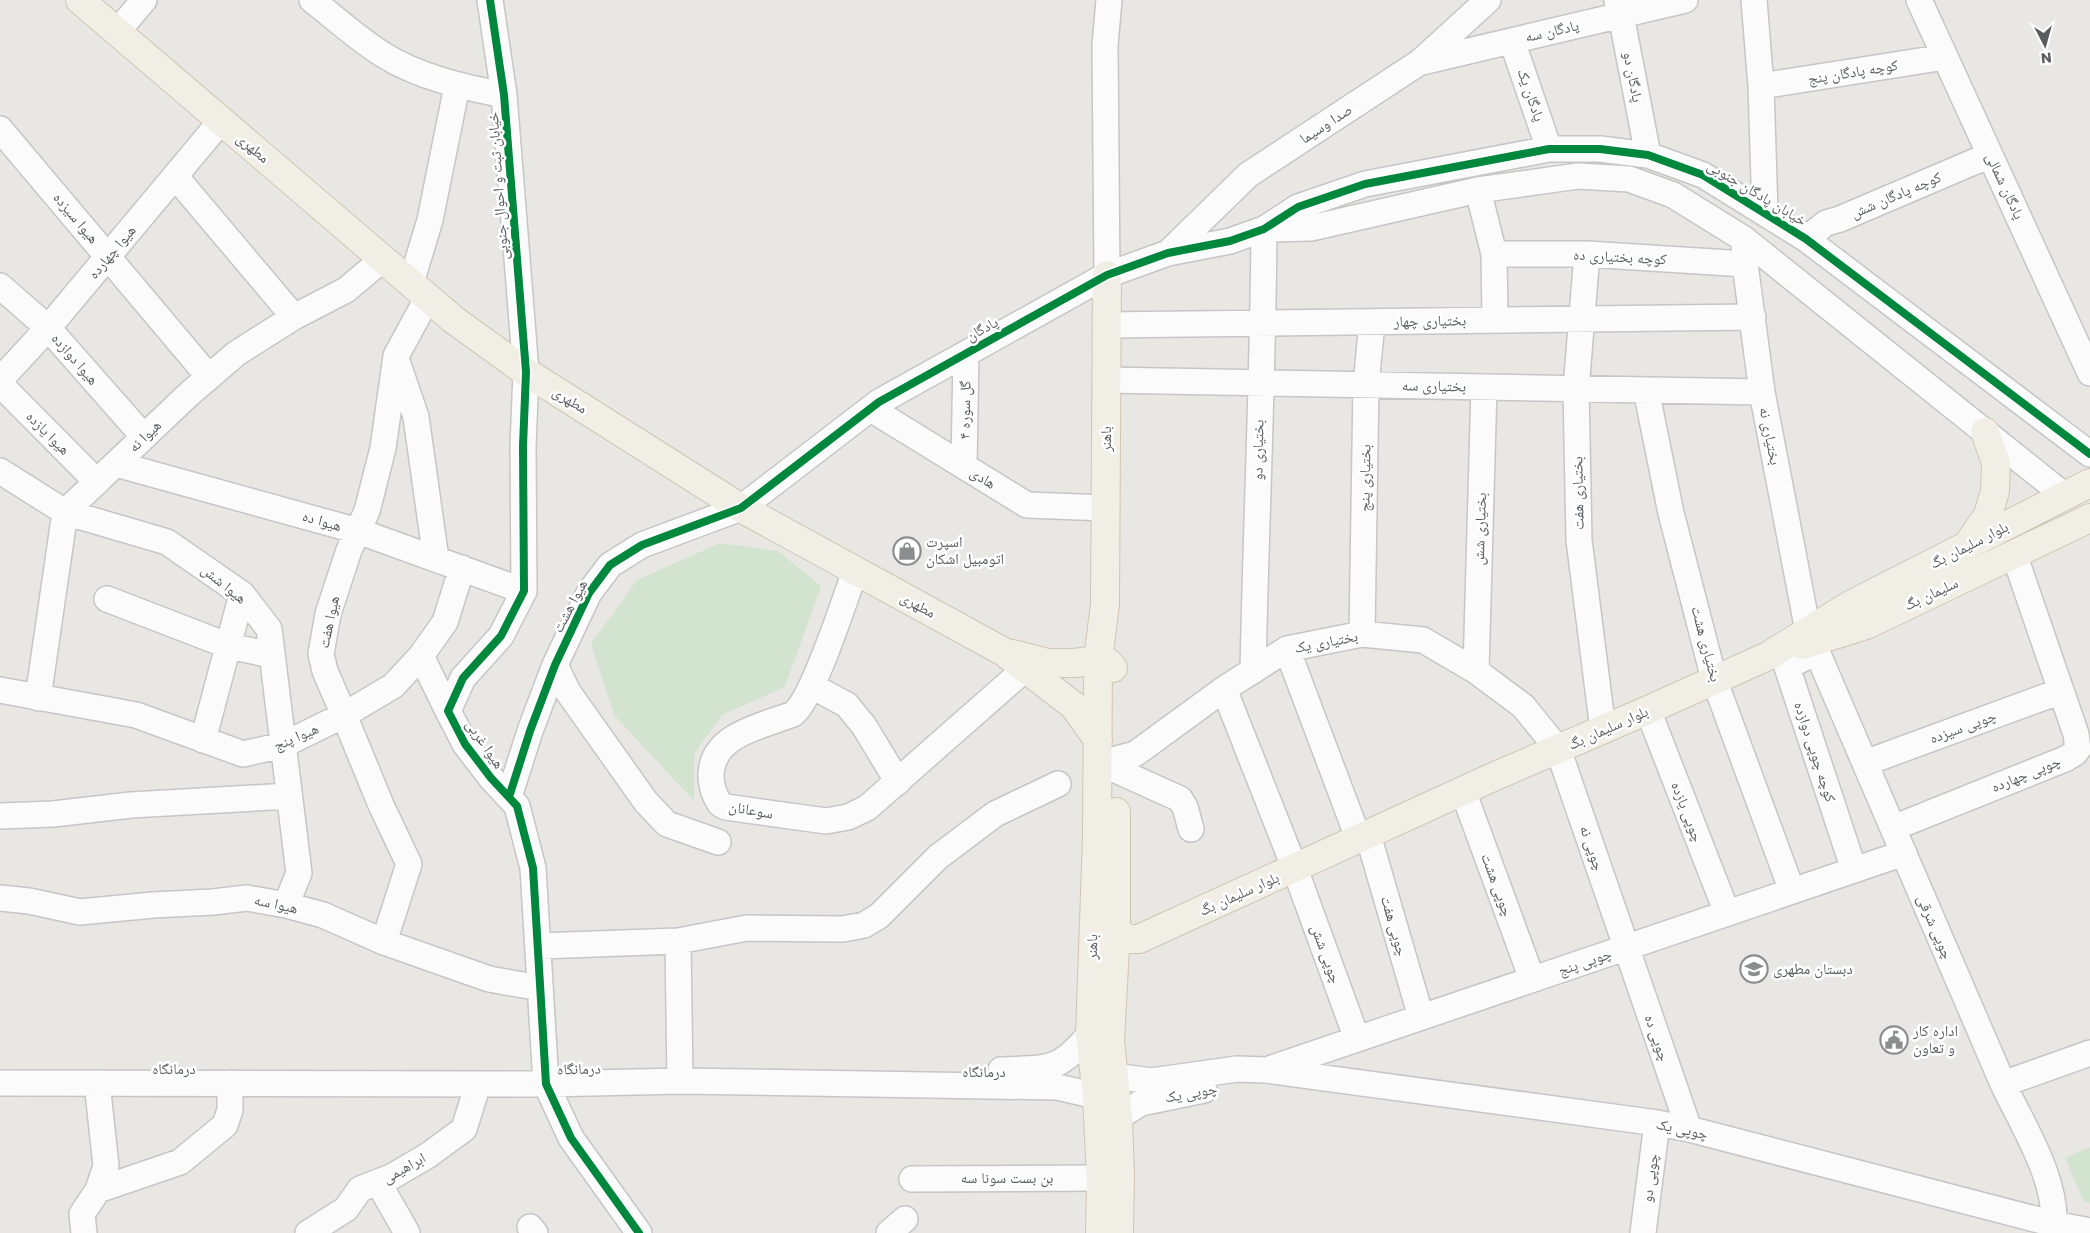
<svg xmlns="http://www.w3.org/2000/svg" width="2090" height="1233" font-family="Poppins,'Noto Naskh Arabic',sans-serif">
<rect width="100%" height="100%" fill="#e9e7e3"/>
<path fill="#d2e4cf" d="M720,543l58,8 43,35 -36,101 -63,28 -28,39v47l-80,-86 -23,-71 46,-64z
M2090,1147v56l-6,-1 -19,-44z"/>
<g fill="none" stroke-linecap="round" stroke-linejoin="round">
<g stroke="#c5c6c5" stroke-width="28">
<path id="minor" d="M312,0c23,18 45,38 70,54 36,23 81,33 122,41
M490,0l14,95 22,277 -3,74 1,145 -23,45 -38,42 -15,33 17,33 26,34 26,28 16,62 13,216 25,54 68,95
M1754,0l7,86 4,127
M1919,0l171,373
M1617,1l4,14 27,140
M117,32l27,-32
M1512,41l37,108
M1422,62l263,-62
M1761,86l184,-29
M0,129l209,248
M175,176l119,141
M1478,190l16,64 1,66
M1264,229l47,-1 167,-38 100,-14 51,3 44,16 71,44 321,257
M1744,239l1,25 17,128 46,239 195,453c20,42 58,101 50,149
M1806,239l20,-16 14,-4 150,-64
M1168,253l80,-78 172,-113 68,-62
M1494,254h93l158,10
M1587,254l-11,135 3,151 24,190
M1107,275l-2,-230 4,-45
M411,283l19,-63 27,-134
M0,286l48,42 96,109
M1107,325l646,-8
M397,361l19,56 20,142
M0,380l48,-52 173,-207
M1106,380l656,12
M0,384l97,98
M1646,390l25,123 43,166 78,212
M871,409l156,96 79,3
M116,464l242,67 166,60
M964,466l2,-112
M0,471l65,41 102,30 75,52 27,35 30,244 -13,32
M855,571c-10,28 -42,128 -62,143 -30,12 -81,20 -82,61 0,11 3,20 9,29l6,3 100,14 22,-4 19,-9 158,-139
M107,599l122,47 42,9
M1362,634l4,-249 6,-63
M1287,649l72,191
M1818,651l-31,16 67,203
M421,656l27,55
M555,665l13,27 78,110 21,22 51,18
M1253,671c3,-148 10,-295 11,-442
M1476,671l8,-284
M812,686l35,19 17,21 34,56
M1224,689l71,180 62,170
M0,690l136,25 107,39 40,-9 61,-30 49,-29 28,-30 24,-34 17,-54
M38,698l27,-186 123,-117 49,-42 57,-36 52,-27 37,-31
M1648,710l79,203
M203,740l39,-146
M1116,759l19,-5 89,-65 63,-40 75,-15 61,6 53,31 47,35 35,43 131,380
M1865,763l196,-72
M1116,770l64,29 5,8 6,22
M1463,791l69,188
M509,797l21,-66 25,-66 34,-72 21,-28 32,-20 99,-37 138,-106 228,-127 61,-22 62,-12 34,-12 34,-22 67,-23 184,-35h51l48,6 55,20 103,64 284,215
M0,816l53,-2 78,-9 158,-9
M1893,828l172,-69 10,-6 3,-4 -2,-15 -62,-180
M1368,835l53,182
M0,898l29,3 51,11 73,-7 60,-3 34,-4 39,7 37,10 61,27 105,37 51,9
M678,941l2,140
M384,942l25,-78 -28,-59 -37,-90 -19,-44 -4,-17 7,-40 21,-64 18,-39 16,-63 13,-92 32,-59
M539,946l139,-5 69,-13 96,1 21,-4 15,-9 59,-59 57,-43 63,-30
M1272,1068l632,-215
M1001,1070c48,-2 57,2 89,-36
M1114,1076l37,5 86,-12 29,1 391,53 32,6 365,95 36,7
M0,1083l546,1 134,-3 377,6 40,9
M2003,1084l87,-31
M1118,1117l23,-14 63,-13
M912,1179l189,-1
M378,1182l29,51
M98,1190l82,-28 45,-37 5,-15v-27
M530,1227l5,6
M84,1233l-2,-19 16,-24 8,-24 -9,-83
M308,1233l38,-24 14,-20 31,-12 36,-21 37,-27 14,-45
M889,1233l16,-14
M1643,1233l14,-110"/>
</g>
<g stroke="#cfc5b3" stroke-width="30">
<path id="major" d="M80,0l374,320 72,52 215,136 263,144 70,54 24,34
M1968,544l20,-29 7,-24 1,-28 -11,-31
M1803,645l63,-20 224,-107
M1013,654l36,9h25l24,-3 11,3 4,5
M1116,812v117l-6,112 8,76 2,59 -1,57
M1116,929l10,10h13l354,-162 155,-67 120,-54 84,-52 238,-121
M1100,1233l1,-55 -4,-82 -7,-62 7,-196 1,-178 7,-56 2,-329"/>
</g>
<use href="#minor" stroke="#fcfbfb" stroke-width="25"/>
<use href="#major" stroke="#f1eee6" stroke-width="28"/>
<g stroke="#fff" stroke-width="11">
<path id="cycleway" d="M490,0l14,95 22,277 -3,74 1,145 -23,45 -38,42 -15,33 17,33 26,34 26,28 16,62 13,216 25,54 68,95
M509,797l21,-66 25,-66 34,-72 21,-28 32,-20 99,-37 138,-106 228,-127 61,-22 62,-12 34,-12 34,-22 67,-23 184,-35h51l48,6 55,20 103,64 284,215"/>
</g>
<use href="#cycleway" stroke="#00873e" stroke-width="8"/>
</g>
<defs>
<g id="shop-ring" transform="scale(1.4375)"><circle r="9.5" fill="#fff" stroke="#8b8d8e" stroke-width="1.5"/><path d="M-5-2.5h2.3a2.7 3.5 0 0 1 5.4 0H5L5.5 6h-11ZM-1.5-2.5h3a1.5 2.3 0 0 0-3 0Z" fill="#8b8d8e"/></g>
<g id="school-ring" transform="scale(1.4375)"><circle r="9.5" fill="#fff" stroke="#8b8d8e" stroke-width="1.5"/><path d="M0-5L7-2L0 1L-7-2ZM-4 1L0 2.5L4 1V4Q0 6-4 4Z" fill="#8b8d8e"/></g>
<g id="civic-ring" transform="scale(1.4375)"><circle r="9.5" fill="#fff" stroke="#8b8d8e" stroke-width="1.5"/><path d="M-.6-6.5H3V-4.5H.6V-3L4-1V1h2V6H-6V1h2V-1L-.6-3ZM-1.2 2.5V6h2.4V2.5Z" fill="#8b8d8e"/></g>
</defs>
<g fill-rule="evenodd">
<use href="#shop-ring" x="907" y="551"/>
<use href="#school-ring" x="1754" y="969"/>
<use href="#civic-ring" x="1894" y="1040"/>
</g>
<g text-anchor="middle" stroke-width="5" stroke-linejoin="round" paint-order="stroke">
<g font-size="15" fill="#595d60" stroke="#fff">
<text transform="translate(1552 31) rotate(-13)" y="5">پادگان سه</text>
<text transform="translate(1853 72) rotate(-9)" y="5">کوچه پادگان پنج</text>
<text transform="translate(1633 77) rotate(79)" y="5">پادگان دو</text>
<text transform="translate(1531 95) rotate(71)" y="5">پادگان یک</text>
<text transform="translate(1326 124) rotate(-33)" y="5">صدا وسیما</text>
<text transform="translate(253 148) rotate(40)" y="5">مطهری</text>
<text transform="translate(498 186) rotate(-94)" y="5">خیابان ثبت و احوال جنوبی</text>
<text transform="translate(2005 186) rotate(65)" y="5">پادگان شمالی</text>
<text transform="translate(1757 193) rotate(31)" y="5">خیابان پادگان جنوبی</text>
<text transform="translate(1896 195) rotate(-23)" y="5">کوچه پادگان شش</text>
<text transform="translate(76 218) rotate(50)" y="5">هیوا سیزده</text>
<text transform="translate(112 252) rotate(-50)" y="5">هیوا چهارده</text>
<text transform="translate(1620 257) rotate(3)" y="5">کوچه بختیاری ده</text>
<text transform="translate(1430 321) rotate(-1)" y="5">بختیاری چهار</text>
<text transform="translate(982 329) rotate(-29)" y="5">پادگان</text>
<text transform="translate(75 359) rotate(49)" y="5">هیوا دوازده</text>
<text transform="translate(1434 386) rotate(1)" y="5">بختیاری سه</text>
<text transform="translate(570 400) rotate(32)" y="5">مطهری</text>
<text transform="translate(965 410) rotate(-89)" y="5">گل سوره ۴</text>
<text transform="translate(48 433) rotate(45)" y="5">هیوا یازده</text>
<text transform="translate(145 436) rotate(-44)" y="5">هیوا نه</text>
<text transform="translate(1770 436) rotate(79)" y="5">بختیاری نه</text>
<text transform="translate(1106 439) rotate(-90)" y="5">باهنر</text>
<text transform="translate(1258 450) rotate(-89)" y="5">بختیاری دو</text>
<text transform="translate(983 478) rotate(32)" y="5">هادی</text>
<text transform="translate(1365 478) rotate(-89)" y="5">بختیاری پنج</text>
<text transform="translate(1578 493) rotate(-91)" y="5">بختیاری هفت</text>
<text transform="translate(322 521) rotate(16)" y="5">هیوا ده</text>
<text transform="translate(1480 529) rotate(-88)" y="5">بختیاری شش</text>
<text transform="translate(1969 545) rotate(-27)" y="5">بلوار سلیمان بگ</text>
<text transform="translate(224 584) rotate(39)" y="5">هیوا شش</text>
<text transform="translate(1931 594) rotate(-25)" y="5">سلیمان بگ</text>
<text transform="translate(918 605) rotate(29)" y="5">مطهری</text>
<text transform="translate(570 606) rotate(-62)" y="5">هیوا هشت</text>
<text transform="translate(329 622) rotate(-78)" y="5">هیوا هفت</text>
<text transform="translate(1326 642) rotate(-11)" y="5">بختیاری یک</text>
<text transform="translate(1706 644) rotate(75)" y="5">بختیاری هشت</text>
<text transform="translate(1963 727) rotate(-20)" y="5">چوپی سیزده</text>
<text transform="translate(1608 728) rotate(-24)" y="5">بلوار سلیمان بگ</text>
<text transform="translate(296 737) rotate(-23)" y="5">هیوا پنج</text>
<text transform="translate(485 744) rotate(56)" y="5">هیوا غربی</text>
<text transform="translate(1815 752) rotate(72)" y="5">کوچه چوپی دوازده</text>
<text transform="translate(2026 774) rotate(-22)" y="5">چوپی چهارده</text>
<text transform="translate(751 810) rotate(10)" y="5">سوعانان</text>
<text transform="translate(1687 812) rotate(69)" y="5">چوپی یازده</text>
<text transform="translate(1592 848) rotate(71)" y="5">چوپی نه</text>
<text transform="translate(1497 885) rotate(70)" y="5">چوپی هشت</text>
<text transform="translate(1239 894) rotate(-24)" y="5">بلوار سلیمان بگ</text>
<text transform="translate(276 904) rotate(12)" y="5">هیوا سه</text>
<text transform="translate(1394 926) rotate(74)" y="5">چوپی هفت</text>
<text transform="translate(1935 927) rotate(67)" y="5">چوپی شرقی</text>
<text transform="translate(1092 947) rotate(-89)" y="5">باهنر</text>
<text transform="translate(1326 954) rotate(70)" y="5">چوپی شش</text>
<text transform="translate(1585 962) rotate(-19)" y="5">چوپی پنج</text>
<text transform="translate(1657 1038) rotate(71)" y="5">چوپی ده</text>
<text x="174" y="1074">درمانگاه</text>
<text transform="translate(579 1069) rotate(-1)" y="5">درمانگاه</text>
<text x="984" y="1077">درمانگاه</text>
<text transform="translate(1191 1093) rotate(-10)" y="5">چوپی یک</text>
<text transform="translate(1682 1129) rotate(12)" y="5">چوپی یک</text>
<text transform="translate(404 1168) rotate(-29)" y="5">ابراهیمی</text>
<text x="1007" y="1183">بن بست سونا سه</text>
<text transform="translate(1650 1178) rotate(-82)" y="5">چوپی دو</text>
</g>
<g font-size="15" fill="#595d60" stroke="#fff" text-anchor="start">
<text x="926" y="547">اسپرت<tspan x="926" dy="17">اتومبیل اشکان</tspan></text>
<text x="1773" y="974">دبستان مطهری</text>
<text x="1913" y="1036">اداره کار<tspan x="1913" dy="17">و تعاون</tspan></text>
</g>
</g>
<g transform="translate(2045 45) rotate(174)" stroke="#ffffff" stroke-width="4" paint-order="stroke">
<path d="M0-4L9 19L0 12L-9 19Z" fill="#595d60"/>
<text y="-8" font-size="14" font-weight="bold" text-anchor="middle" fill="#595d60">N</text>
</g>
</svg>
